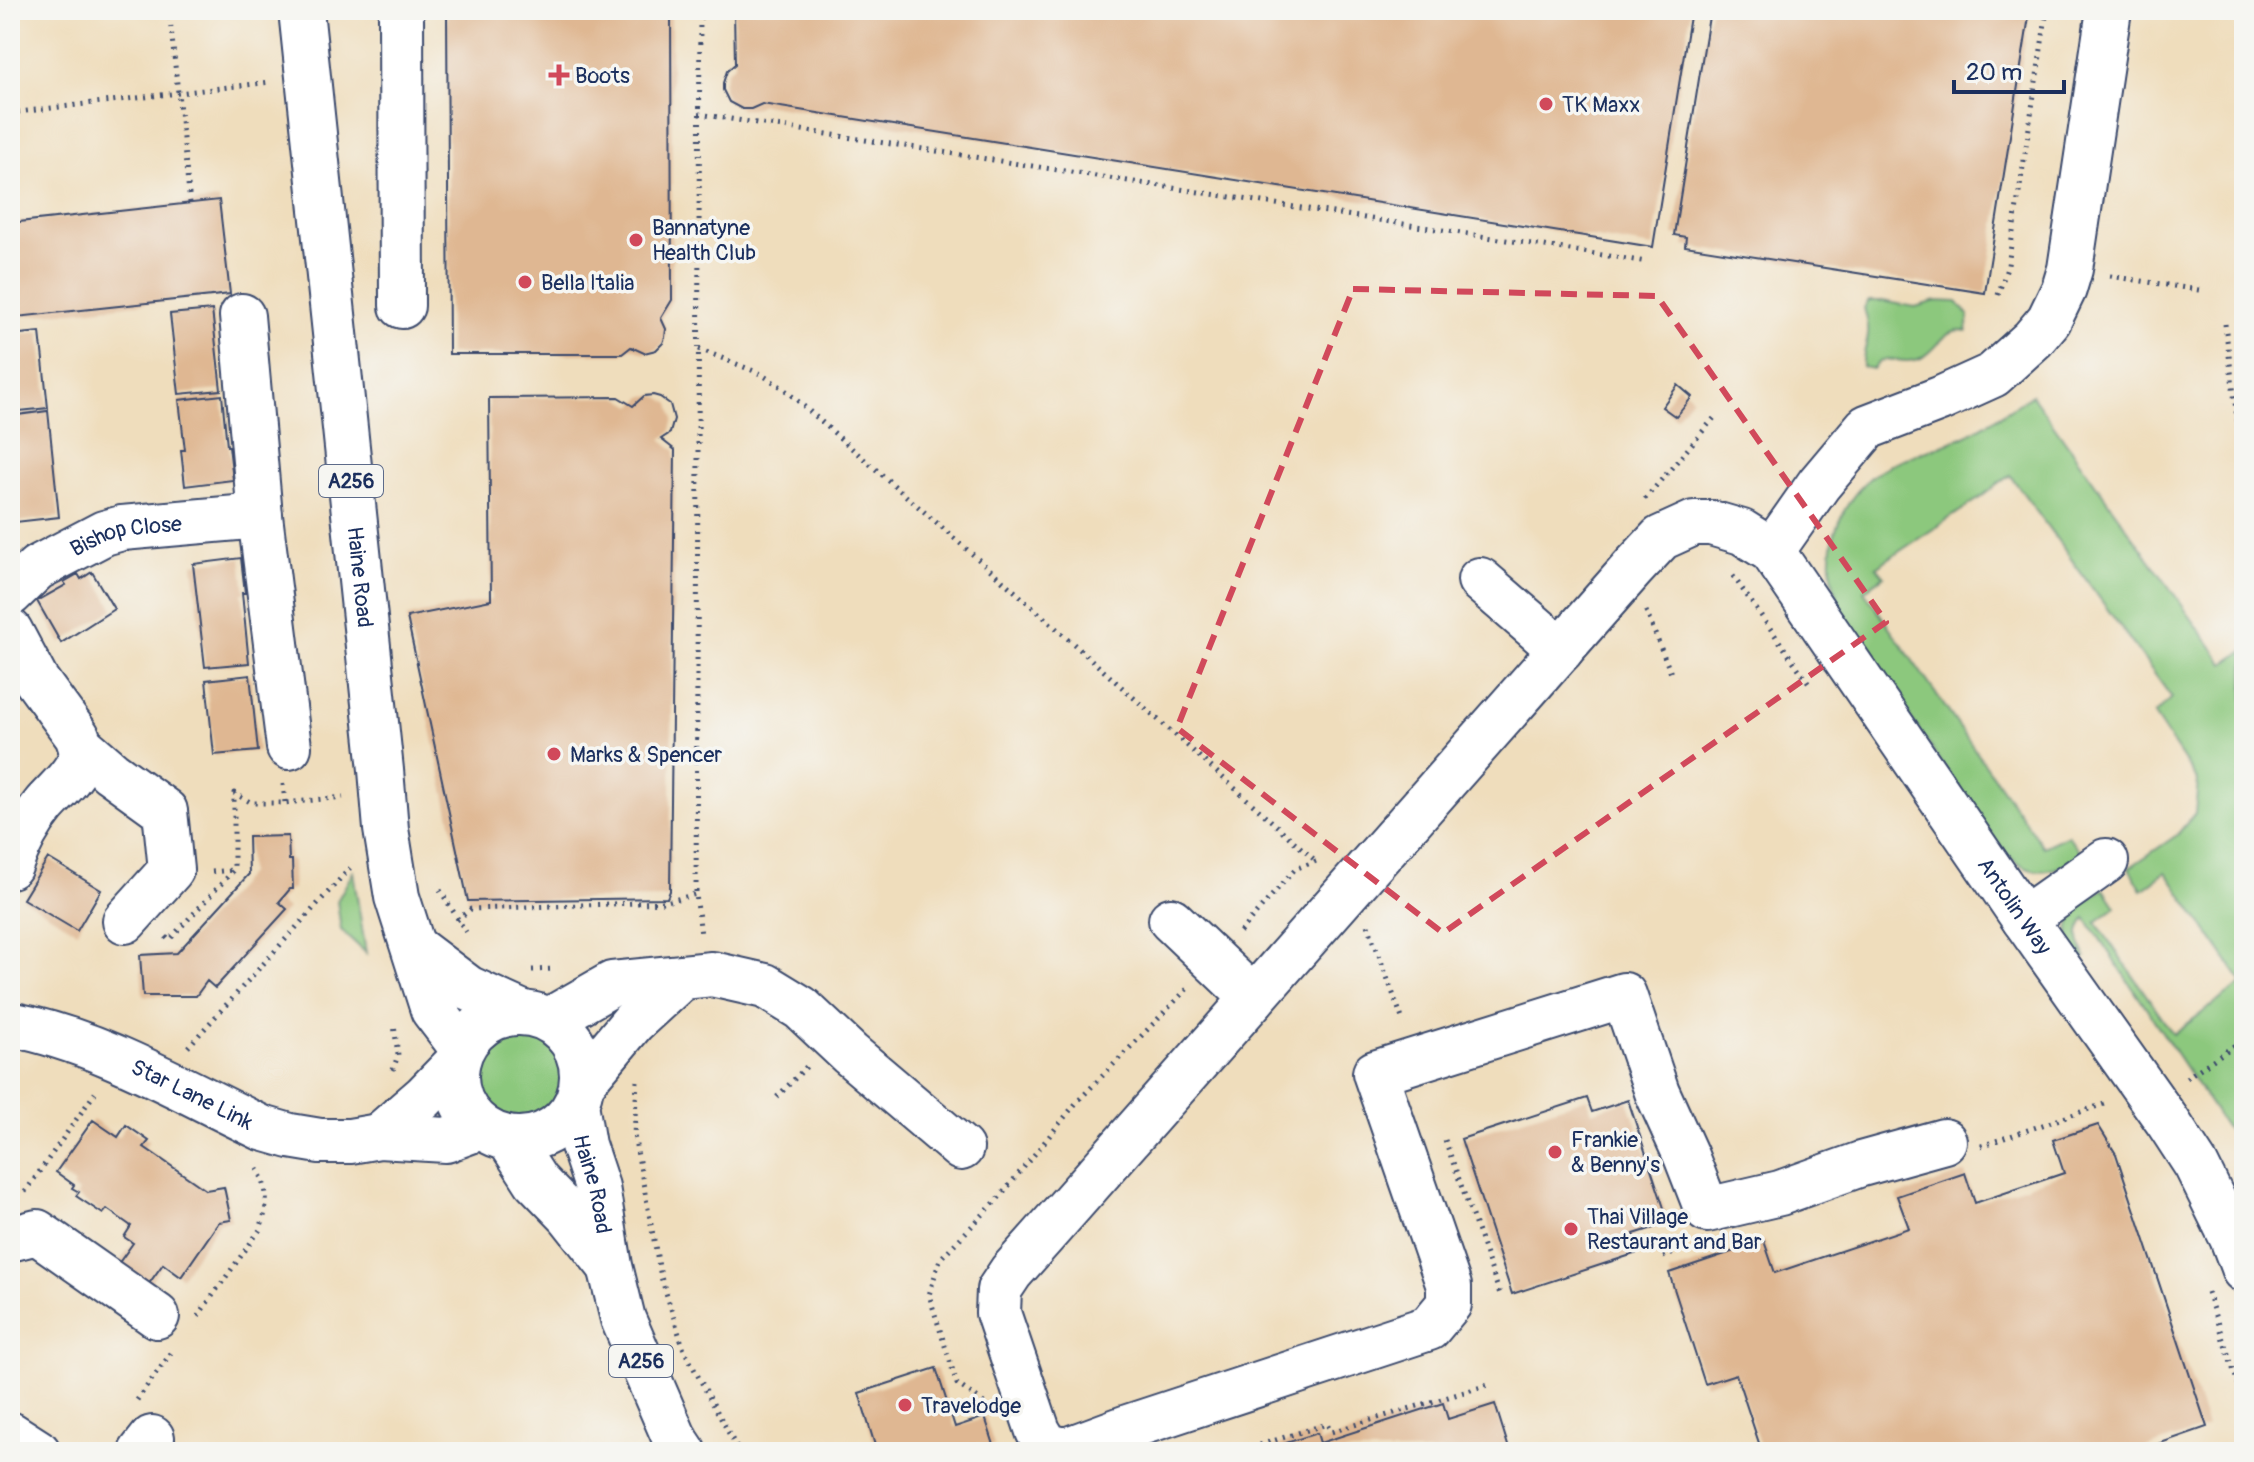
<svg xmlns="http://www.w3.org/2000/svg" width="2254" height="1462" font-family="Pangolin,sans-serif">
<rect width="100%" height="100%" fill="#f6f6f2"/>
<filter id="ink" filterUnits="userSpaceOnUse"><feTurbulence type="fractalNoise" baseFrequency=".0125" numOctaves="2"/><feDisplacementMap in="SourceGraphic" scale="16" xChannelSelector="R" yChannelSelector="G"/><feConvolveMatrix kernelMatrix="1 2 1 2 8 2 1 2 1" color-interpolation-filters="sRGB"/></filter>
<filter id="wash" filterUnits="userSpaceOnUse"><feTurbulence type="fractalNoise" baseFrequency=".006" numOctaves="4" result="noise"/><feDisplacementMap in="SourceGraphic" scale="32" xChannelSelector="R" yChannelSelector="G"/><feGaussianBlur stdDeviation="1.8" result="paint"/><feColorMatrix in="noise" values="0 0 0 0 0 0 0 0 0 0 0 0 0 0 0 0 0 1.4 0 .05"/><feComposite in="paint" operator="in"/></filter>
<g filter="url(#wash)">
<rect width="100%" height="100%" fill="#efddbc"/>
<path fill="#8cc87d" stroke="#547c6e" stroke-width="2" d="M1869,301h13l33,6 21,-6 21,1 12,14 -2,15c-28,-7 -27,29 -60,30 -15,0 -24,-7 -34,8l-10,-2c-1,-10 2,-17 4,-26 3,-12 0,-22 -3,-33z
M2032,395l192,269 20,-13v504l-158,-237c-11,13 -8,25 0,39l-9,7c-18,-36 -5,-56 27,-75l12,18 -20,15 77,112 70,-51 -77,-111 -24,18 -13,-22 48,-33 18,-22 3,-32 -44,-66 18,-17 -162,-223 -33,25 -101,67 8,9 -20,15 179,256 25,-12 15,22c-35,17 -55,23 -83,-10 -30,-43 -60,-86 -90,-129 -30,-43 -70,-90 -78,-143 -6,-36 12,-74 38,-97 22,-19 57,-26 83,-37 28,-11 54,-31 79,-46z
M353,872l13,81 -25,-23 -4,-29z
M478 1078a43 43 0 1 1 86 0a43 43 0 1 1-86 0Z"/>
<g id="blocks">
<path fill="#dfb792" d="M447,10h224l1,290 -11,18 5,11 -1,8 -2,6 -7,7 -12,3 -13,-6 -9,7h-173z
M734,10h957l-38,237 -891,-143 -11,5h-9l-13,-7 -6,-12v-7l4,-12 8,-7z
M1710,10h320l-45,283 -300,-47 1,-9 -12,-2z
M219,200l11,94 -213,23 -7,-63v-31z
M212,310l9,80 -42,4 -9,-80z
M40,332l8,76 -38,4v-77z
M1678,385l14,12 -16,20 -14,-10z
M222,395l5,51h2l4,34 -48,6 -4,-36h4l-6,-50z
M653,395l7,2 10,7 4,15 -4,14 -9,6 14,11 -5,441 -3,7 -199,3 -61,-284 84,-17 -2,-202 129,-1 15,9 11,-10z
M48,411l11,106 -43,5 -6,-63v-43z
M241,558l4,35h-3l7,70 -44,4 -12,-103z
M92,572l22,37 -53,34 -24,-42 29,-16 -2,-3 14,-8 3,5z
M250,675l8,76 -44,4 -8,-75z
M288,836l1,24h3l1,29h-3l-11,13 8,7 -72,79 -8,-7 -11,15h-53l-3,-41 37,-2 72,-79 -1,-37z
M48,858l53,32 -24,41 -54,-32z
M1587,1098l5,14 36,-12 41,123 -35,11 6,18 -128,42 -51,-155z
M93,1120l25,17 8,-12 23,16 -5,6 62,43 18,-3 7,33 -12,2 -38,55 -18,-13 -35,49 -30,-21 35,-49 -9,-6 7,-11 -24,-17 -4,5 -27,-18 3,-4 -7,-4 2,-3 -18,-13z
M2098,1125l18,29 91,273 -72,25h-373l-26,-78 -31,10 -36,-111 95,-32 11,32 134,-45 -12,-32 68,-23 10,30 89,-30 -11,-33z
M936,1368l19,59 30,-10 9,28 -5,2 1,5h-113l-18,-59z
M1443,1403l5,16 47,-15 15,48h-252l59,-19 3,10z"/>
</g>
</g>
<g filter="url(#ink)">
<use href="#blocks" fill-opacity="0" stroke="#3b496c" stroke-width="2"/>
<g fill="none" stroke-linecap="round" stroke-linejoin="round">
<g stroke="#3b496c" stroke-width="48">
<g id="minor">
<path d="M401,10l1,296"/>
<path d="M242,316l18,200 29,231"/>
<path d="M1772,551l47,-67 48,-57 73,-28 53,-24 40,-36 16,-19 15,-31 6,-20 39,-259"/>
<path d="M1480,580l81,70"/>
<path id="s1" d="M10,594l27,-26 67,-35 18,-5 138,-12"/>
<path d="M10,631l26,49 41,56c3,8 6,16 3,24 -7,18 -24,31 -36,45 -15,18 -26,39 -34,61"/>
<path d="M81,746l30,26 54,39 6,59 -46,51"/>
<path d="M2024,919l82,-58"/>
<path d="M1171,920l82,78"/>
<path d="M549,1020l63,-36 100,-10 53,12 36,22 49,46 111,94"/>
<path id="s2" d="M10,1024c90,17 170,65 252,104l28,8 30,5h30l29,-5 67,4 35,-13"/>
<path d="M582,1083l51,-61 48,-44"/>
<path d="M379,1136l45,-39 33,-34"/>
<path id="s3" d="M1944,1141l-83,23 -81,29 -73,17 -21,-54 -29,-64 -33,-97 -249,78 74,213v18l-20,24 -301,99 -62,23 -19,-4 -9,-15 -40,-118 1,-23 12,-18 33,-37 589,-667 28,-30 33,-15h17l31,9 30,19 252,368 144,203 28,43 36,73 12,32"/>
<path d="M10,1239l27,-7 120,84"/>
<path d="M10,1434l28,18"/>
<path d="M141,1452l11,-14"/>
</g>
</g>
<g stroke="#3b496c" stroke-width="48">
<g id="major">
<path id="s4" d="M301,10l80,760 5,59 11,68 36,113 29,38"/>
<path d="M415,948l53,40 53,24"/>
<circle cx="519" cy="1076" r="63"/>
<path id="s5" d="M576,1104l7,41 14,42 13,79 13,53 51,118 10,15"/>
<path d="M509,1139l27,42 34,35 38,48"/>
</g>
</g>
<path stroke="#3b496c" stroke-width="5" stroke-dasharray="2 6" stroke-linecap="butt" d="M169,10l21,193
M700,10l-4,884 5,41
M10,113l261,-31
M699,114l948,148
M2110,276l89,14
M1998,295l10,-30 39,-255
M2240,314l4,1
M2225,324l19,149
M699,349l60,24 24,15 236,207 298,267
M1645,499l69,-81
M1733,576l78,110
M1646,611l26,65
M283,784l2,19
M212,872l21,-2
M440,890l26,42
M457,920l14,-11 195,-7 30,-8
M1368,925l35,96
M1240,932l55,-63 24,-9
M166,937l3,3 65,-70v-77l18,10h33l58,-6
M532,970l22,-1
M188,1047l162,-179
M393,1070l5,-15 -4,-30
M2186,1078l58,-39
M637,1081l-3,54 27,142 23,73 55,102
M777,1097l30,-31
M1445,1140l56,157
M1981,1146l123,-42
M25,1192l70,-99
M1663,1257l29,-10
M2207,1292l37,109
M198,1316l61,-85c9,-22 11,-41 -2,-62
M137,1400l34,-47
M984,1403l-27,-19 -28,-89 11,-36 58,-60 79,-97 110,-113
M1237,1452l90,-28 4,8 157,-47"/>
<use href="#minor" stroke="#fff" stroke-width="44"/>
<use href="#major" stroke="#fff" stroke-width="44"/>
</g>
</g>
<path fill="none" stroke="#d1495b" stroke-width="6" stroke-dasharray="16 10" stroke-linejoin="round" d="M1353,289l304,7 229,326 -443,311 -266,-205z"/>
<g fill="#d1495b" stroke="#f6f6f2" stroke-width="3">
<path d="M555 63h8v8h8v8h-8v8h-8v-8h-8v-8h8z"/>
<circle cx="1546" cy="104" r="8"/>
<circle cx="636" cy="240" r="8"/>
<circle cx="525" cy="282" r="8"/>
<circle cx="554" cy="754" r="8"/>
<circle cx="1555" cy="1152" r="8"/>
<circle cx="1571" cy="1229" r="8"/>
<circle cx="905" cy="1405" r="8"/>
</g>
<g text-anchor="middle" stroke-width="7" stroke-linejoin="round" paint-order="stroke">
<g fill="#f6f6f2" stroke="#5d6b8a" stroke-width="2">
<rect x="319" y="465" width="64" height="32" rx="6"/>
<rect x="609" y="1345" width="64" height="32" rx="6"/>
</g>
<g font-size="20" font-weight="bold" fill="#1b2f5e">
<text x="351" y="488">A256</text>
<text x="641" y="1368">A256</text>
</g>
<g font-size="22" fill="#1b2f5e" stroke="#f6f6f2" text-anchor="start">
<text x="575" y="83">Boots</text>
<text x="1562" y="112">TK Maxx</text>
<text x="652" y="235">Bannatyne<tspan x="652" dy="25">Health Club</tspan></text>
<text x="541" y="290">Bella Italia</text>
<text x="570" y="762">Marks &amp; Spencer</text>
<text x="1571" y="1147">Frankie<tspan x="1571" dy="25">&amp; Benny's</tspan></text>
<text x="1587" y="1224">Thai Village<tspan x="1587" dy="25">Restaurant and Bar</tspan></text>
<text x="921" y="1413">Travelodge</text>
</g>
<g font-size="22" fill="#1b2f5e" stroke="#f6f6f2">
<text dy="8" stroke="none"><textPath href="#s1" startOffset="134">Bishop Close</textPath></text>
<text dy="8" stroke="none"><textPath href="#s4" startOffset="570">Haine Road</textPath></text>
<text dy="8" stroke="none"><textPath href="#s3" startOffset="3134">Antolin Way</textPath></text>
<text dy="8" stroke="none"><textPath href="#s2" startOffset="196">Star Lane Link</textPath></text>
<text dy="8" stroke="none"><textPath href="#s5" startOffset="82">Haine Road</textPath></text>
</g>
</g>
<rect width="2254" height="1462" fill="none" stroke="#f6f6f2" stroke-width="40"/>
<path d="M1954 80v12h110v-12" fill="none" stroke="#1b2f5e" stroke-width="4"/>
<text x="1966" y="80" font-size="24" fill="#1b2f5e" stroke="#f6f6f2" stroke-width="6" paint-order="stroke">20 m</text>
</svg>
